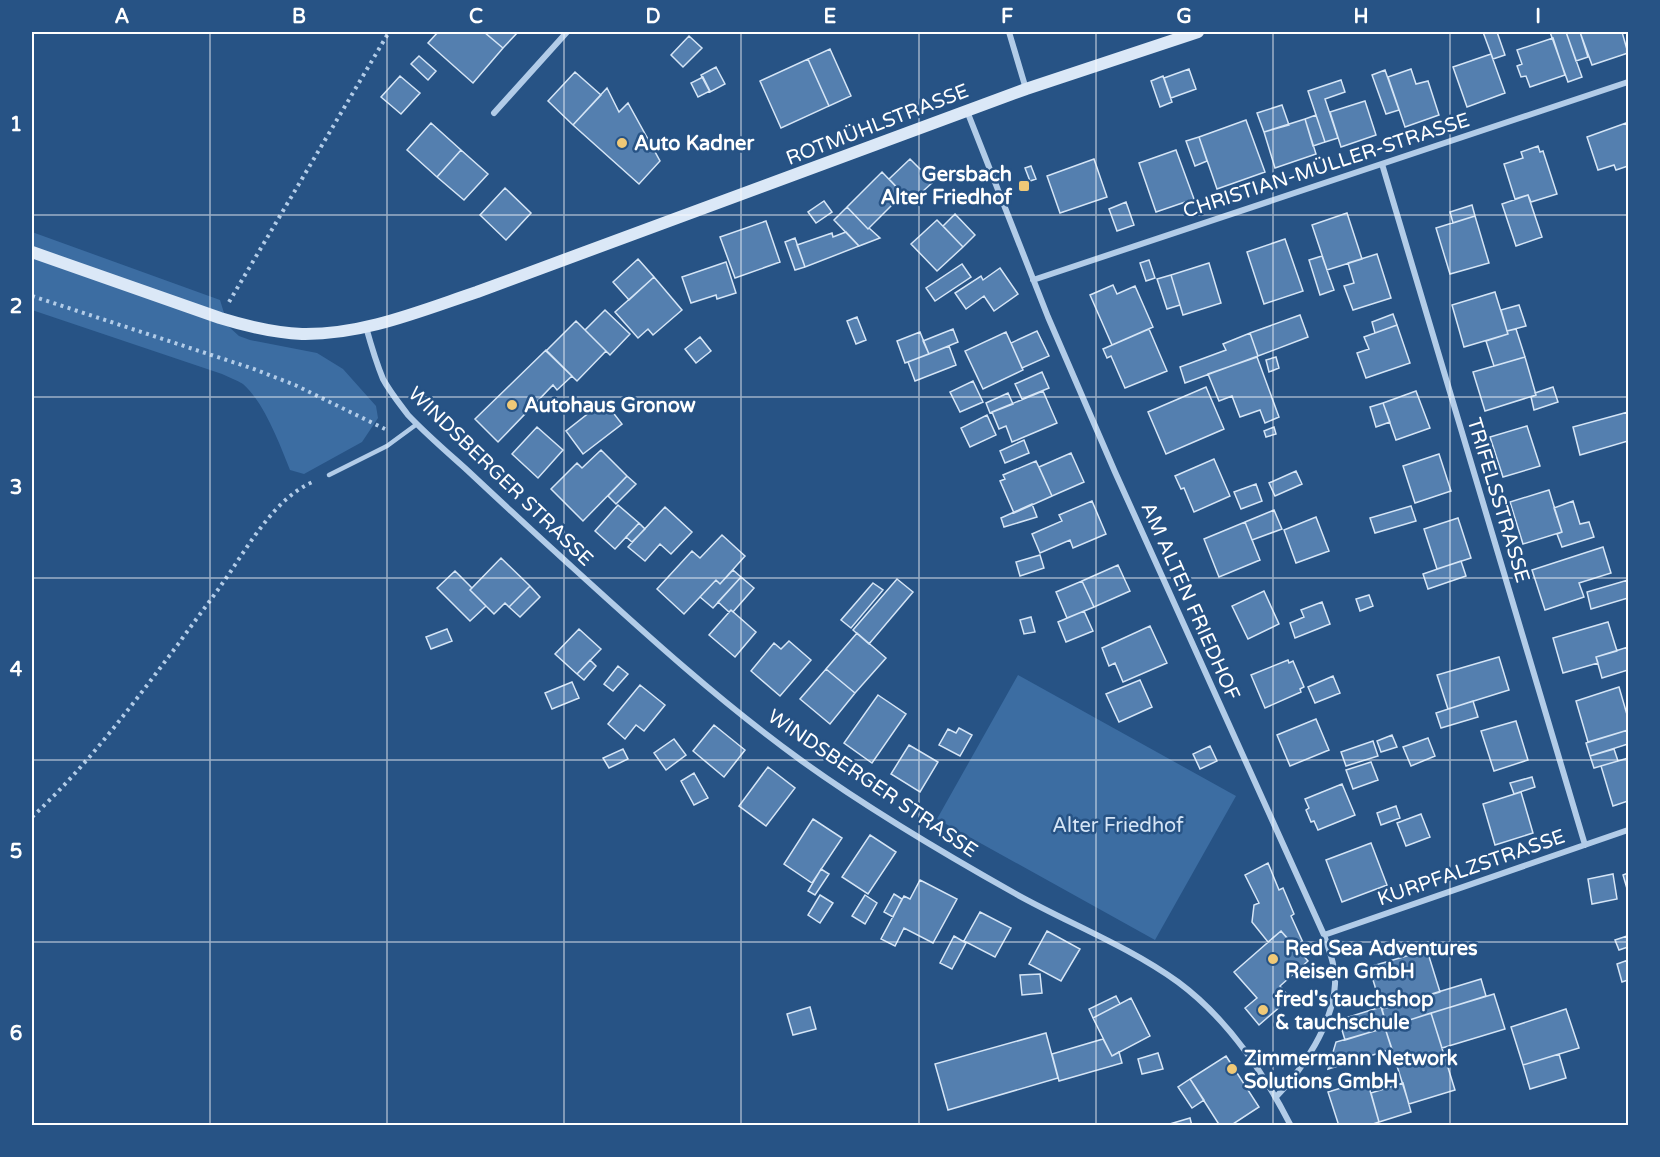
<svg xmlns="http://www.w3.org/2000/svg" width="1660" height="1157" font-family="'Varela Round',sans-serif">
<rect width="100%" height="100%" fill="#275385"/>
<path fill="#3c6da2" d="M32,232l188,68 8,26 11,10 11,4 67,13 26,16 33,37 2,12 -16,24 -58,32 -14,-4c-10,-25 -26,-68 -47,-86 -6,-4 -15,-7 -21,-10l-190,-64z
M1018,675l218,121 -81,144 -218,-121z"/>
<path fill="#547faf" stroke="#d5e5f6" stroke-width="1.5" d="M438,32h46l19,16 -30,35 -45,-40z
M484,32h34l-15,16z
M1483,32h14l8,23 -12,4z
M1550,32h16l16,45 -14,5z
M1566,32h14l8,25 -12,4z
M1580,32h42l6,21 -36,12z
M689,36l13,12 -19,19 -12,-12z
M1553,38l12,37 -35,12 -4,-11 -5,1 -4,-11 5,-2 -5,-14z
M830,49l21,47 -22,10 -21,-47z
M1491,54l14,39 -38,14 -14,-40z
M419,56l17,15 -8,9 -17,-16z
M808,59l21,47 -48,22 -21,-47z
M716,67l9,17 -15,8 -9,-17z
M1189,69l7,20 -25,9 -7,-20z
M1411,69l5,15 12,-3 11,34 -34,12 -17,-50z
M1385,70l14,40 -13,4 -14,-39z
M575,72l26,23 -28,30 -25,-24z
M400,76l20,17 -19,21 -20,-17z
M1163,76l9,26 -12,5 -9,-26z
M703,77l7,14 -12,6 -7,-14z
M1341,80l4,12 -20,7 13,39 -13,4 -17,-51z
M607,88l12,24 9,-9 32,58 -21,23 -66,-59z
M1365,101l11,34 -35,12 -11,-35z
M1282,105l7,20 -25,7 -7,-19z
M1316,115l9,27 -12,4 -8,-27z
M1305,119l11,35 -41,14 -11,-36z
M1246,120l19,52 -48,17 -18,-52z
M431,123l30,27 -24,27 -30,-27z
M1626,123l2,7v36l-12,4 -2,-5 -16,5 -11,-33z
M1199,137l8,24 -12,5 -9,-25z
M1538,146l2,6 3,-1 14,43 -26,8 -3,-7 -13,4 -11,-35 19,-6 -2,-6z
M461,150l27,24 -24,26 -27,-23z
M1176,150l18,49 -38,13 -17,-49z
M910,159l23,23 -22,20 -22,-23z
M1094,159l13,38 -47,16 -13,-37z
M1031,166l5,13 -6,2 -5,-13z
M882,172l21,22 -35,35 -21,-22z
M505,188l26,25 -25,27 -26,-25z
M1528,195l14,42 -26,9 -14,-42z
M824,201l8,11 -16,11 -8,-11z
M1126,202l8,23 -17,6 -8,-22z
M1472,205l3,11 -22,7 -3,-11z
M847,207l21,22 1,-1 11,10 -21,8 -25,-26z
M1347,213l15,46 -35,11 -15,-45z
M955,214l20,21 -12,12 -20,-21z
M1475,216l14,47 -39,11 -14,-46z
M937,220l26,27 -26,24 -26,-27z
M766,221l14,41 -45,16 -15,-41z
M846,232l13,14 -54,21 -8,-22 35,-12 1,4z
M795,238l10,29 -10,3 -10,-28z
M1285,239l18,52 -39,13 -17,-52z
M1377,254l14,44 -38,12 -9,-24 10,-3 -6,-20z
M1322,256l12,34 -14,5 -11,-35z
M638,259l16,18 -25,23 -16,-18z
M1149,260l6,18 -9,3 -6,-18z
M726,262l10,31 -19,6 -1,-4 -25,8 -9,-26z
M1209,263l12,40 -38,12 -12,-40z
M962,264l9,13 -36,24 -9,-13z
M1000,268l18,26 -24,17 -10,-15 -18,13 -11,-16 26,-17 2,4z
M1171,275l9,30 -13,4 -10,-30z
M654,277l28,33 -29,25 -5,-6 -10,9 -23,-26z
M1113,285l4,9 18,-8 18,41 -41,18 -22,-50z
M1495,292l13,42 -44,13 -12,-42z
M1519,305l7,21 -19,5 -6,-21z
M605,310l25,24 -20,21 -25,-25z
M1393,314l4,11 -22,8 -3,-11z
M1300,315l8,22 -50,19 -8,-23z
M857,317l9,23 -10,4 -9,-23z
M576,321l30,30 -29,30 -31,-30z
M1397,325l13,38 -44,15 -9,-25 12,-4 -5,-12z
M953,329l5,13 -29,12 -6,-13z
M1149,329l18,42 -42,17 -14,-32 -4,2 -4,-9z
M1516,329l9,28 -31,9 -8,-25 22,-7 -1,-3z
M1037,331l12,25 -27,12 -11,-25z
M920,332l9,22 -24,9 -8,-22z
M1006,332l17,38 -40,19 -18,-38z
M1250,333l8,23 -73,27 -5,-16 46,-17 -3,-6z
M700,337l11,14 -15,12 -11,-14z
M949,346l7,19 -41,16 -7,-19z
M546,350l26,26 -15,14 -4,-5 -55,57 -23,-23z
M1257,357l22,60 -14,6 -5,-13 -20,7 -8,-21 -13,5 -11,-27z
M1276,357l3,11 -10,4 -3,-12z
M1525,357l11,38 -51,16 -12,-39z
M1042,372l7,16 -27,11 -7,-15z
M973,381l10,21 -23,10 -10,-20z
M1206,387l18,42 -58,25 -18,-42z
M1553,387l5,15 -24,8 -3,-13 5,-2 -1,-2z
M1043,391l14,32 -45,19 -6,-16 -7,3 -7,-17z
M1416,391l14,37 -34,12 -13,-37z
M1008,393l5,11 -23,9 -4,-10z
M604,401l18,23 -39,30 -17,-23z
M1383,403l7,19 -14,5 -6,-20z
M1628,412v29l-48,14 -7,-28z
M987,415l9,20 -26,12 -9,-19z
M1527,426l13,40 -37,11 -13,-40z
M537,427l26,23 -25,28 -26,-24z
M1274,427l2,7 -10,3 -2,-6z
M1024,440l5,13 -24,10 -5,-12z
M601,450l26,26 -44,45 -32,-32 26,-26 5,5z
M1071,453l13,29 -32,14 -13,-29z
M1439,454l12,37 -36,12 -12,-37z
M1214,459l16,37 -36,16 -10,-24 -3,1 -6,-13z
M1036,461l16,35 -38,17 -14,-32 5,-2 -2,-4z
M1296,471l6,13 -27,12 -6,-13z
M627,476l9,8 -20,20 -8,-8z
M1256,484l6,17 -21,8 -7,-17z
M1549,490l13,42 -39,12 -13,-42z
M1092,501l14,33 -33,14 -3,-8 -30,13 -8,-19 30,-13 -3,-6z
M1573,501l7,23 9,-2 5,15 -32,10 -5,-13 5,-2 -8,-24z
M1032,504l5,13 -33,10 -3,-9z
M618,505l21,18 -24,26 -20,-18z
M1411,506l5,15 -41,12 -5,-15z
M665,507l27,25 -21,22 -11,-10 -15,17 -17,-14z
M1274,510l8,19 -30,11 -7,-18z
M1316,517l13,34 -33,12 -12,-33z
M1458,518l13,40 -34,11 -13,-40z
M1245,522l15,38 -41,17 -15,-38z
M639,523l6,6 -13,13 -6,-5z
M722,535l23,21 -25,28 -4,-4 -32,34 -27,-25 35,-38 8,7z
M1603,547l8,26 -32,10 5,14 -39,13 -13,-40z
M1040,555l4,13 -24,8 -4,-14z
M501,558l29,28 -21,21 -4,-4 -11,11 -24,-24z
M1461,561l5,15 -38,13 -5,-15z
M1118,565l12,26 -36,16 -12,-26z
M733,570l8,7 -28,31 -13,-11 16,-17 4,4z
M455,571l17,17 -2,2 16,16 -16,15 -33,-33z
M741,577l13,11 -21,24 -2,-2 -2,2 -11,-10z
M897,579l16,13 -44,52 -16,-14z
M1628,580v18l-37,11 -4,-17z
M1082,581l12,26 -27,11 -11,-26z
M873,583l10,7 -32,38 -10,-8z
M530,586l10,11 -20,20 -11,-10z
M1264,591l15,33 -31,15 -16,-33z
M1369,595l4,11 -13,5 -4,-12z
M1322,602l8,22 -35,14 -5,-15 14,-6 -3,-7z
M731,610l25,22 -21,25 -26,-22z
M1084,611l9,20 -27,11 -8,-20z
M1031,617l4,15 -11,2 -4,-14z
M1608,622l9,29 -21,6 2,6 -35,10 -10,-35z
M1150,626l17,37 -44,19 -8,-19 -6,3 -7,-18z
M447,629l5,12 -21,8 -5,-12z
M579,629l22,20 -24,25 -22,-20z
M857,633l29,25 -31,35 -29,-24z
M789,641l22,19 -31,36 -29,-25 23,-28 7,6z
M1628,647v23l-26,8 -6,-21z
M1499,657l10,33 -61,19 -11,-34z
M590,660l6,6 -12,14 -7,-6z
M1288,660l1,3 4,-2 11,26 -4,2 1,3 -36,16 -14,-33z
M618,666l10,8 -15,17 -9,-7z
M826,669l29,24 -25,31 -30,-25z
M1333,676l7,17 -25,10 -7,-16z
M1140,680l12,27 -33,15 -13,-28z
M572,682l7,16 -27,11 -7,-16z
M640,685l25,20 -21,26 -8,-6 -11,14 -17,-15z
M1619,687l9,31v12l-40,12 -12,-41z
M878,695l28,19 -34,49 -28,-20z
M1473,701l5,16 -37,11 -5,-15z
M1316,719l13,31 -39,16 -13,-31z
M1516,721l12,39 -34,11 -13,-40z
M714,725l31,25 -21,27 -31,-26z
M959,728l13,7 -12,21 -21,-11 9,-16 8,4z
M1628,730v14l-38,12 -4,-13z
M1392,735l5,12 -16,5 -4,-11z
M1428,738l7,18 -24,10 -8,-19z
M674,739l12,16 -20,15 -12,-17z
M1373,741l5,15 -32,10 -5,-14z
M909,745l29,17 -18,30 -29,-18z
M1210,746l7,15 -17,8 -7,-15z
M623,749l5,10 -19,9 -6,-10z
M1614,749l4,12 -24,7 -4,-12z
M1628,758v43l-15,5 -12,-40z
M1371,762l7,18 -25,9 -7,-19z
M768,767l27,21 -29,38 -27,-20z
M694,773l14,25 -14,7 -13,-24z
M1532,777l3,10 -21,7 -4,-11z
M1342,784l13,31 -37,15 -4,-9 -3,1 -5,-12 3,-2 -4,-9z
M1521,792l12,41 -38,12 -12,-41z
M1396,806l4,12 -19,7 -4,-12z
M1421,814l9,23 -24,9 -9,-23z
M813,819l29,19 -30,45 -28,-19z
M870,835l26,17 -28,42 -26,-17z
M1371,843l16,42 -45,17 -16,-42z
M1268,863l11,27 4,-2 11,26 -3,2 14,31 -7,4 -17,-20 -13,11 -16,-20 2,-17 5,-2 -14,-28z
M821,869l8,5 -14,21 -7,-4z
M1628,873v19l-5,-17z
M1613,874l4,25 -25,5 -4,-25z
M920,880l37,19 -24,44 -29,-15 -9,18 -14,-7 23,-43 6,3z
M894,894l8,5 -9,18 -9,-5z
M820,895l13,8 -13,20 -12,-8z
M865,895l12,8 -12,21 -13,-8z
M980,912l31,16 -16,29 -31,-16z
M1047,931l33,18 -19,32 -32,-17z
M1281,931l27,30 -28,25 10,12 -31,27 -14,-17 12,-10 -23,-26z
M954,936l12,7 -14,26 -12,-6z
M1627,936l1,11 -9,3 -4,-10z
M1427,950l13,42 -58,17 -13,-42z
M1628,960v20l-6,2 -5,-18z
M1040,974l2,19 -20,2 -2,-20z
M1481,979l5,17 -99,31 -5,-18z
M1494,994l11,35 -63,19 -11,-35z
M1116,996l4,8 -27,14 -4,-9z
M1131,998l19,38 -38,20 -19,-38z
M810,1007l6,22 -23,6 -6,-21z
M1381,1007l6,20 -42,13 -6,-20z
M1566,1009l13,39 -56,17 -12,-38z
M1431,1013l24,77 -46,14 -24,-76z
M1385,1028l7,21 -64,20 8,-27z
M1046,1033l12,45 -110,32 -13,-46z
M1103,1039l9,17 7,-4 3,11 -63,18 -7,-27z
M1158,1053l5,16 -21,5 -4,-15z
M1559,1054l7,24 -36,11 -7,-24z
M1226,1056l33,51 -29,19h-10l-30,-47z
M1190,1079l14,21 -12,8 -14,-21z
M1367,1080l12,42 -12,4h-28l-11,-34z
M1403,1083l8,29 -32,10 -8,-29z
M1190,1118l2,8h-29z"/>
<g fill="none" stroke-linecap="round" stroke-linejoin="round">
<path stroke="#b2cce8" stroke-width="4" stroke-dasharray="3 4.5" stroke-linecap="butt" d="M32,296l222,73 41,16 90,44
M229,302l160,-270
M32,817c55,-51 101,-113 147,-174 14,-20 29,-39 43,-59 25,-35 52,-87 93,-103"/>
<path stroke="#b2cce8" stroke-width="4.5" d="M329,475l58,-29 30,-22"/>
<path stroke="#b2cce8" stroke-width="6" d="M1009,32l17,57
M967,111l81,206 67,155 209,463c5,15 12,32 11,49 -2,40 -32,85 -59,113
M494,113l73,-81
M1382,164l203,681
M1033,280l595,-198
M366,327c5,18 10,35 17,52 7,13 16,24 25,36 19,20 39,37 59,55 31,29 62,58 93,86 78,71 156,143 242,205 68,49 141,92 214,133 54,30 112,52 162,88 50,37 85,89 113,144
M1324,935l304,-105"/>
<path stroke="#dbe8f7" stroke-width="12" d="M32,252l188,66c26,8 55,15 82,16 61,1 118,-23 175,-42l549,-203 172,-57"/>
</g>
<path fill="none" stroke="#fff" stroke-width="1.5" stroke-opacity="0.55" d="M210,32v1094M387,32v1094M564,32v1094M741,32v1094M919,32v1094M1096,32v1094M1273,32v1094M1450,32v1094M32,215h1596M32,397h1596M32,578h1596M32,760h1596M32,942h1596"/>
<g fill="#f0c977" stroke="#275385" stroke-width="2">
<circle cx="622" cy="143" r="6"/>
<rect x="1018" y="180" width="12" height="12" rx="3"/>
<circle cx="512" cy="405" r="6"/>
<circle cx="1273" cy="959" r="6"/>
<circle cx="1263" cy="1010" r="6"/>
<circle cx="1232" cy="1069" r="6"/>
</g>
<g text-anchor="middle" stroke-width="5" stroke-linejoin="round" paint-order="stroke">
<g font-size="20" fill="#fff" stroke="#275385">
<text transform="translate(877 124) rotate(-21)" y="7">ROTMÜHLSTRASSE</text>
<text transform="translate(1326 165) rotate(-18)" y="7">CHRISTIAN-MÜLLER-STRASSE</text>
<text transform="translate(501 476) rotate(44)" y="7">WINDSBERGER STRASSE</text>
<text transform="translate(1499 500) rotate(73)" y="7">TRIFELSSTRASSE</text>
<text transform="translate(1191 601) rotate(66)" y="7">AM ALTEN FRIEDHOF</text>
<text transform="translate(873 783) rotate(34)" y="7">WINDSBERGER STRASSE</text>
<text transform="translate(1471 867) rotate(-19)" y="7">KURPFALZSTRASSE</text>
</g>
<g font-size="20" font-weight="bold" fill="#fff" stroke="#275385" text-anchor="start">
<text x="634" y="150">Auto Kadner</text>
<text x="1012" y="181" text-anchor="end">Gersbach<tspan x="1012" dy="23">Alter Friedhof</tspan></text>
<text x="524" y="412">Autohaus Gronow</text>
<text x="1285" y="955">Red Sea Adventures<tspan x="1285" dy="23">Reisen GmbH</tspan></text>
<text x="1275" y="1006">fred's tauchshop<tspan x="1275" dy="23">&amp; tauchschule</tspan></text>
<text x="1244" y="1065">Zimmermann Network<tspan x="1244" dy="23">Solutions GmbH</tspan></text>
</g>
<g font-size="20" fill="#d5e5f6" stroke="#275385">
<text x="1118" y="832">Alter Friedhof</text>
</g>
</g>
<rect width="1660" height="1157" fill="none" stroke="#275385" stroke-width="66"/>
<rect x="33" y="33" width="1594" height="1091" fill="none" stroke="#fff" stroke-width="2"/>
<g font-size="20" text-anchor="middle" font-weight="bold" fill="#fff">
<text x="122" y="23">A</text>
<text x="299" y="23">B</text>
<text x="476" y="23">C</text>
<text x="653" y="23">D</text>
<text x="830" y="23">E</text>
<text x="1007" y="23">F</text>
<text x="1184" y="23">G</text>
<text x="1361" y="23">H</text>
<text x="1538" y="23">I</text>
<text x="16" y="131">1</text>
<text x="16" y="313">2</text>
<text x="16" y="494">3</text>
<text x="16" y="676">4</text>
<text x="16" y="858">5</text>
<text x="16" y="1040">6</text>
</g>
</svg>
